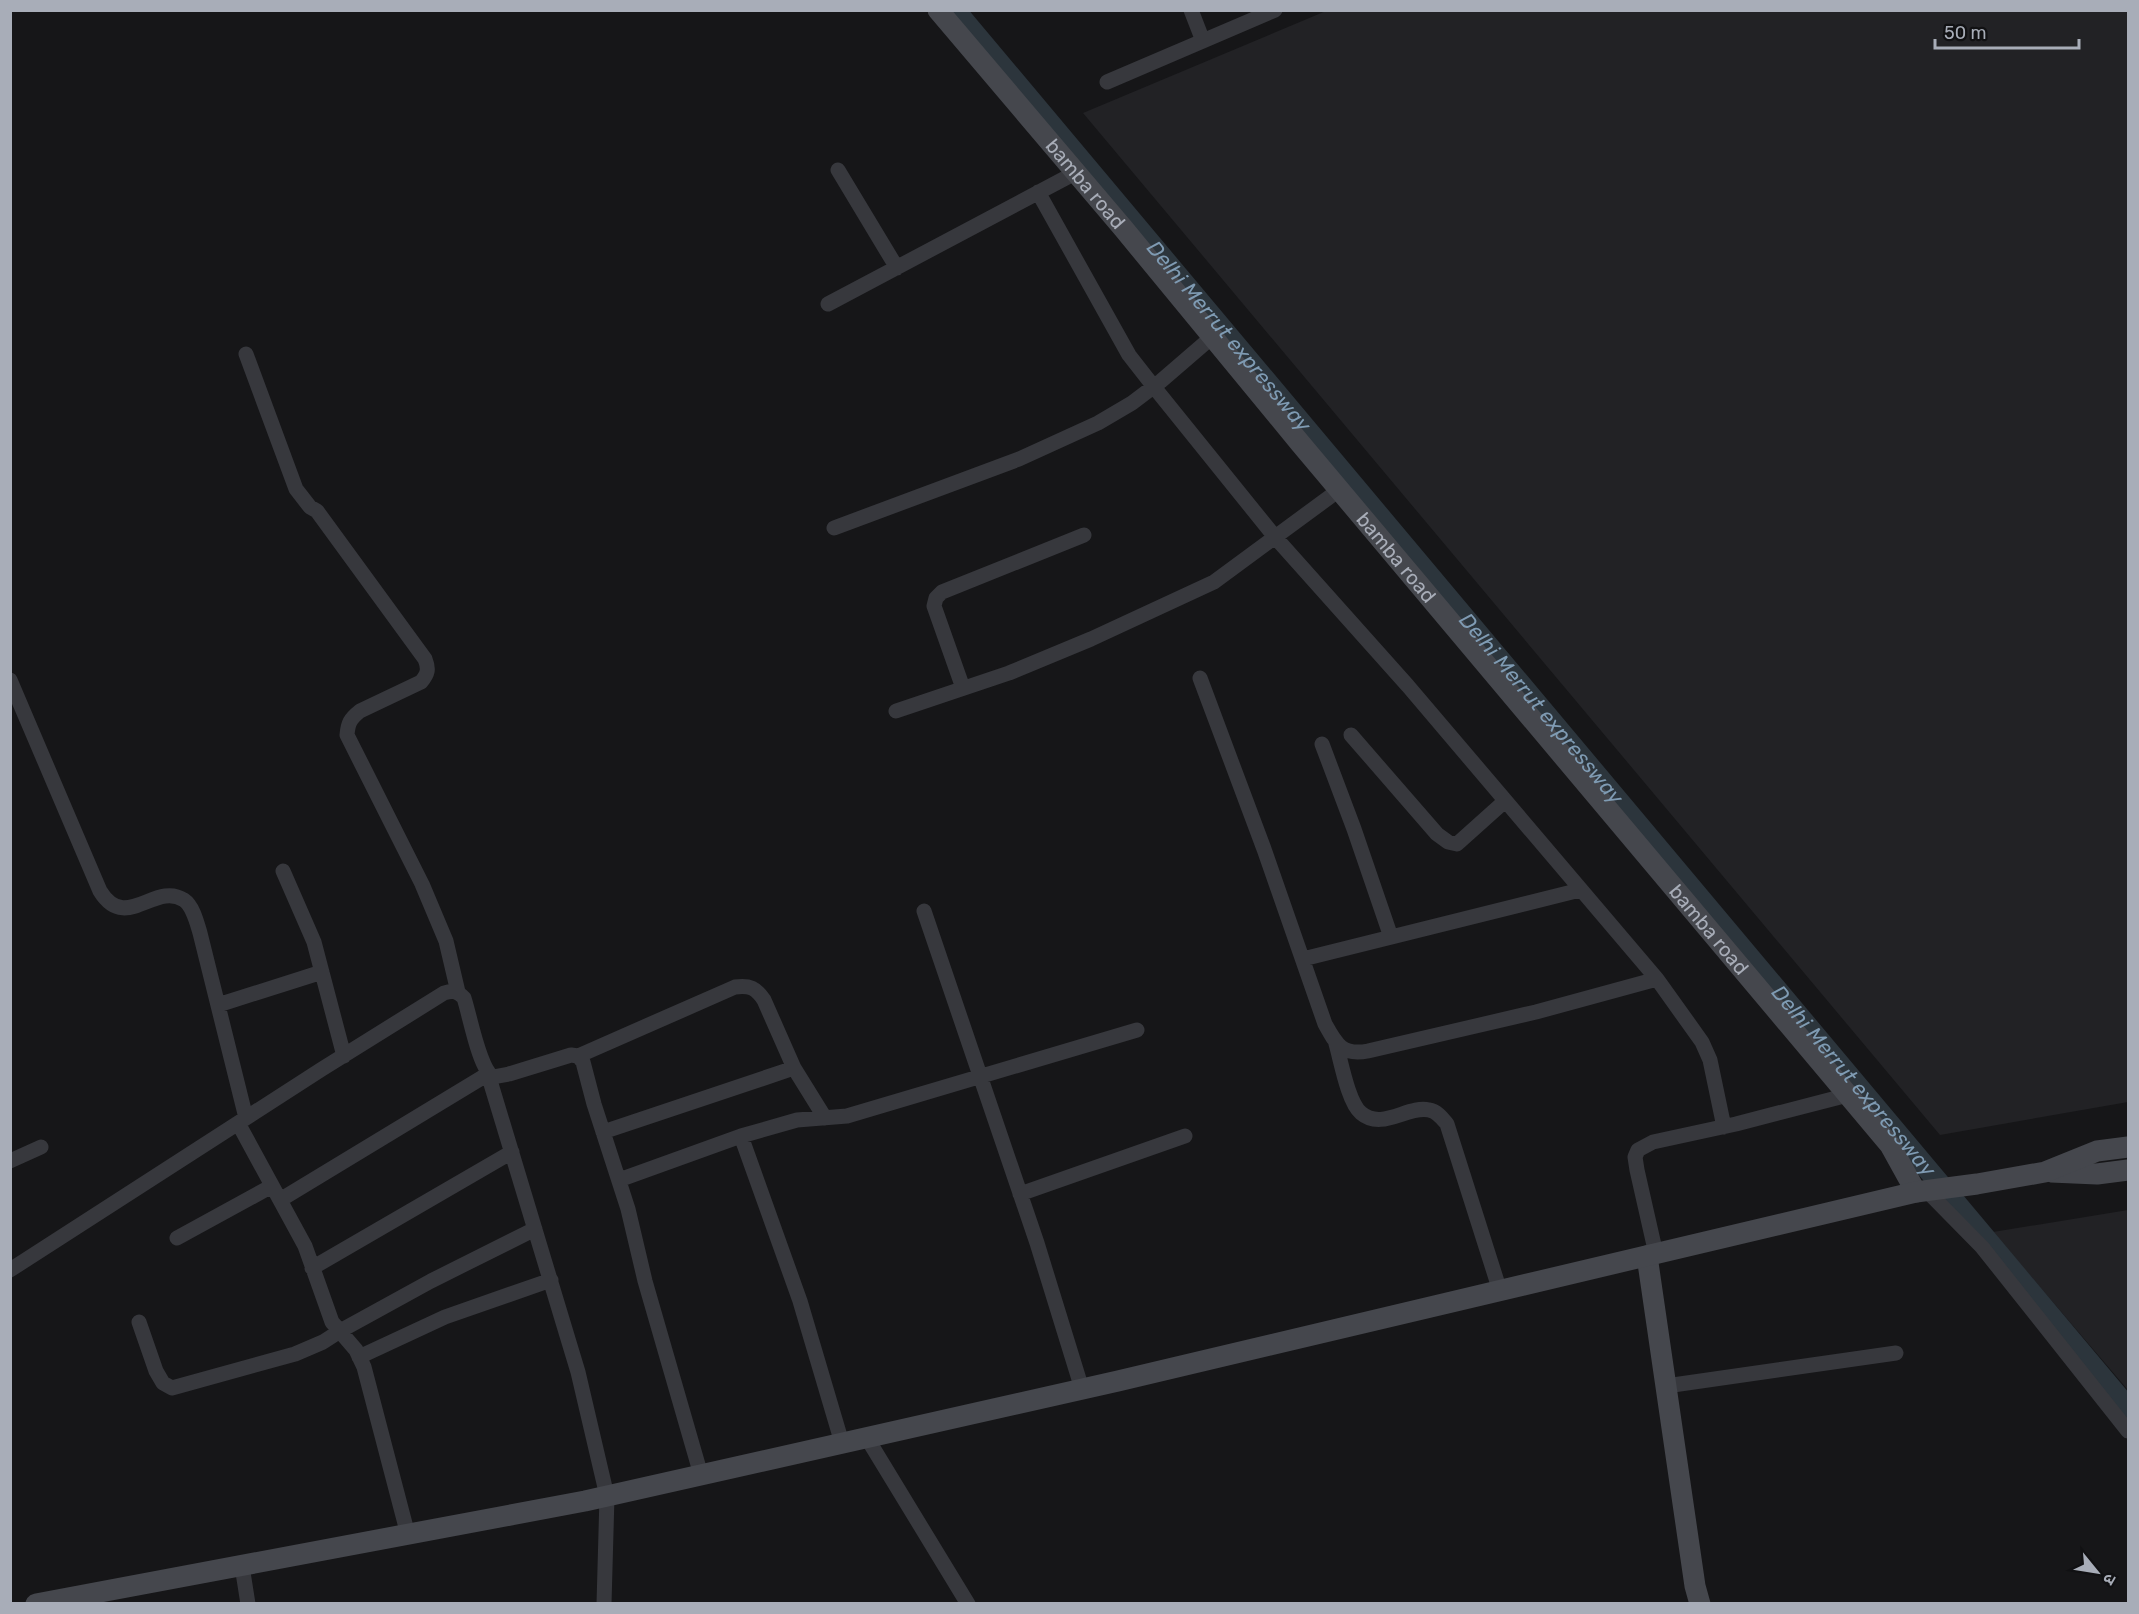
<svg xmlns="http://www.w3.org/2000/svg" width="2139" height="1614" font-family="Rubik,'Noto Sans Devanagari',sans-serif">
<rect width="100%" height="100%" fill="#161618"/>
<path fill="#222225" d="M1326,11h802v1091l-188,33 -857,-1022z
M2128,1210v180l-135,-158z"/>
<g fill="none" stroke-linecap="round" stroke-linejoin="round">
<path stroke="#2c353c" stroke-width="21" id="s1" d="M955,10l1173,1398"/>
<path stroke="#37383d" stroke-width="15" d="M1191,10l12,31
M1107,82l168,-72
M838,170l59,98
M1038,192l91,163 25,32 121,150 133,149 249,293 45,63 8,18 14,67
M828,304l247,-131
M246,354l50,135 14,18 7,4 108,148c4,10 3,15 -4,23l-61,29c-10,8 -12,12 -13,24l75,149 24,57 12,51
M834,528l185,-69 79,-36 34,-20 29,-22 51,-44
M1200,678l64,171 61,175c11,20 17,32 43,27l168,-39 121,-33
M10,680l90,211c26,42 55,-10 84,9 9,6 13,23 16,33l46,185
M963,688l-29,-82 2,-8 6,-6 142,-57
M896,711l113,-38 82,-34 123,-57 125,-92
M1351,735l86,99 11,8 9,2 48,-43
M1322,744l32,85 37,108
M283,871l31,71 30,114
M924,911l113,332 45,146
M1303,959l277,-69
M218,1005l104,-33
M1336,1044c5,17 12,58 25,69 21,18 47,-8 68,-3 8,1 13,8 18,14l53,167
M578,1056l157,-69c15,-2 21,1 29,13l30,68 31,50
M238,1123l67,123 27,76 24,28 8,17 44,168
M603,1132l191,-64
M741,1136l59,165 42,142
M10,1161l31,-14
M619,1180l122,-44 56,-16 50,-4 290,-86
M1926,1190l56,57 146,184
M1020,1194l165,-58
M280,1200l208,-126 90,298 29,124 -3,108
M177,1238l95,-52
M1656,1254l-19,-84 -2,-13 3,-7 15,-8 83,-18 112,-29
M312,1268l200,-116
M10,1270l312,-201 122,-76c9,-3 13,-2 20,5 6,18 15,70 29,79l16,-3 62,-19 7,1 5,6 11,42 34,105 17,72 56,194
M139,1322l17,49 7,12 9,5 123,-34 28,-12 17,-11 91,-50 104,-52
M359,1357l86,-40 106,-37
M1666,1386l230,-33
M867,1438l101,166
M242,1566l6,38"/>
<g stroke="#45474d" stroke-width="21">
<path id="s2" d="M938,10l185,218 177,215 548,652 42,50 26,47"/>
<path d="M2051,1172l46,2 31,-4"/>
<path d="M1647,1256l48,330 5,18"/>
<path d="M36,1604l549,-103 533,-120 798,-189 61,-8 68,-12 52,-21 31,-4"/>
</g>
</g>
<g text-anchor="middle" stroke-width="4.5" stroke-linejoin="round" paint-order="stroke">
<g font-size="20" fill="#a8adb8" stroke="#111113">
<text dy="7" stroke="none"><textPath href="#s2" startOffset="228">bamba road</textPath></text>
<text dy="7" stroke="none"><textPath href="#s2" startOffset="714">bamba road</textPath></text>
<text dy="7" stroke="none"><textPath href="#s2" startOffset="1200">bamba road</textPath></text>
</g>
<g font-size="21" font-style="italic" fill="#7f9bb3" stroke="#111113">
<text dy="7" stroke="none"><textPath href="#s1" startOffset="426">Delhi Merrut expressway</textPath></text>
<text dy="7" stroke="none"><textPath href="#s1" startOffset="912">Delhi Merrut expressway</textPath></text>
<text dy="7" stroke="none"><textPath href="#s1" startOffset="1398">Delhi Merrut expressway</textPath></text>
</g>
</g>
<rect width="2139" height="1614" fill="none" stroke="#a8adb8" stroke-width="24"/>
<g transform="translate(2097 1572) rotate(120)" stroke="#111113" stroke-width="4.5" paint-order="stroke">
<path d="M0-4.5L10 22L0 15L-10 22Z" fill="#a8adb8"/>
<text y="-9" font-size="16" font-weight="bold" text-anchor="middle" fill="#a8adb8">उ</text>
</g>
<path d="M1935 39v9h144v-9" fill="none" stroke="#a8adb8" stroke-width="3"/>
<text x="1944" y="39" font-size="18" fill="#a8adb8" stroke="#111113" stroke-width="4.5" paint-order="stroke">50 m</text>
</svg>
